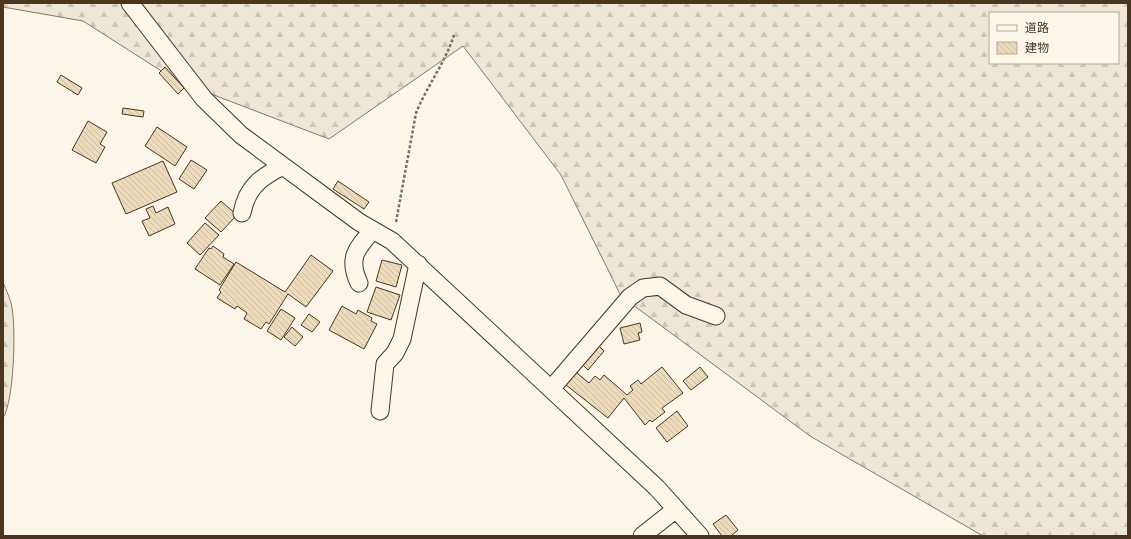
<svg xmlns="http://www.w3.org/2000/svg" width="1131" height="539" font-family="Raleway,'Noto Sans JP',sans-serif">
<defs>
<pattern id="forest-firs" width="22" height="20" patternUnits="userSpaceOnUse"><rect width="22" height="20" fill="#ede6d9"/><path d="M5 1l3.5 6h-7zM16 11l3.5 6h-7z" fill="#cdc6ba"/></pattern>
<pattern id="building-back-hatch" width="6" height="6" patternUnits="userSpaceOnUse"><rect width="6" height="6" fill="#ecdcbc"/><path d="M-1 5l2 2M0 0l6 6M5-1l2 2" fill="none" stroke="#ccbda1"/></pattern>
</defs>
<rect width="100%" height="100%" fill="#fbf6e9"/>
<path fill="url(#forest-firs)" stroke="#887966" fill-rule="evenodd" d="M3,3h1125v533h-145l-173,-100 -189,-140 -60,-121 -98,-129 -134,93 -152,-58 -94,-60 -80,-14zM990,13h128v50h-128z
M3,282c3,8 8,18 9,26 4,22 2,93 -9,110z"/>
<path fill="url(#building-back-hatch)" stroke="#4a3520" d="M165,67l19,21 -6,6 -19,-21z
M61,75l21,13 -4,7 -21,-13z
M123,108l21,3 -1,6 -21,-3z
M88,121l19,11 -7,12 5,3 -9,16 -24,-13z
M157,127l30,20 -12,19 -30,-20z
M191,160l16,10 -13,19 -15,-10z
M163,161l14,31 -51,22 -14,-31z
M338,181l31,21 -5,7 -31,-20z
M221,201l16,14 -16,17 -16,-14z
M153,206l3,7 12,-6 7,17 -26,12 -7,-15 8,-3 -4,-9z
M205,223l14,12 -19,20 -13,-12z
M213,246l11,8 -1,3 11,7 -14,21 -25,-16 14,-21 2,1z
M311,255l22,16 -27,36 -18,-13 -19,30 -3,-2 -5,7 -17,-10 3,-6 -10,-7 -2,3 -18,-11 4,-6 -2,-2 17,-28 49,30z
M382,260l20,5 -6,22 -20,-6z
M376,287l24,8 -9,25 -24,-8z
M342,306l14,8 2,-4 14,8 -1,3 6,3 -13,25 -35,-19z
M281,309l14,9 -14,22 -14,-9z
M309,314l11,8 -8,10 -11,-7z
M640,323l2,9 -4,1 2,7 -16,4 -4,-16z
M292,327l11,10 -8,9 -11,-9z
M598,345l6,6 -16,19 -6,-6z
M662,367l21,26 -21,15 3,4 -13,10 -2,-2 -5,5 -21,-27 -16,20 -42,-33 10,-13 13,11 6,-7 5,4 4,-5 23,20 6,-5 -3,-4 8,-6 3,4z
M700,367l8,10 -17,13 -8,-9z
M677,411l11,15 -21,16 -11,-14z
M726,515l12,15 -7,6h-9l-9,-12z"/>
<g fill="none" stroke-linecap="round" stroke-linejoin="round">
<g stroke="#4a3520" stroke-width="19">
<path id="street" d="M130,3l74,96 37,36 118,87 33,19 265,247 43,48
M242,213c5,-26 19,-36 41,-47
M359,283c-12,-25 -2,-35 14,-53
M551,389l79,-92 13,-9 17,-2 26,19 30,11
M380,411l5,-47 10,-11 7,-14 16,-75
M642,536l34,-27"/>
</g>
<path stroke="#7f6f5c" stroke-width="2.5" stroke-dasharray="3 2" stroke-linecap="butt" d="M396,222l20,-109c11,-27 29,-50 38,-78"/>
<use href="#street" stroke="#fbf6e9" stroke-width="17"/>
</g>
<rect width="1131" height="539" fill="none" stroke="#4a3520" stroke-width="8"/>
<rect x="989" y="12" width="130" height="52" fill="#fbf6e9" stroke="#b4a999"/>
<rect x="997" y="25" width="20" height="6" fill="#fbf6e9" stroke="#b4a999"/>
<text x="1025" y="32" font-size="12" fill="#4a3520">道路</text>
<rect x="997" y="42" width="20" height="12" fill="url(#building-back-hatch)" stroke="#b4a999"/>
<text x="1025" y="52" font-size="12" fill="#4a3520">建物</text>
</svg>
